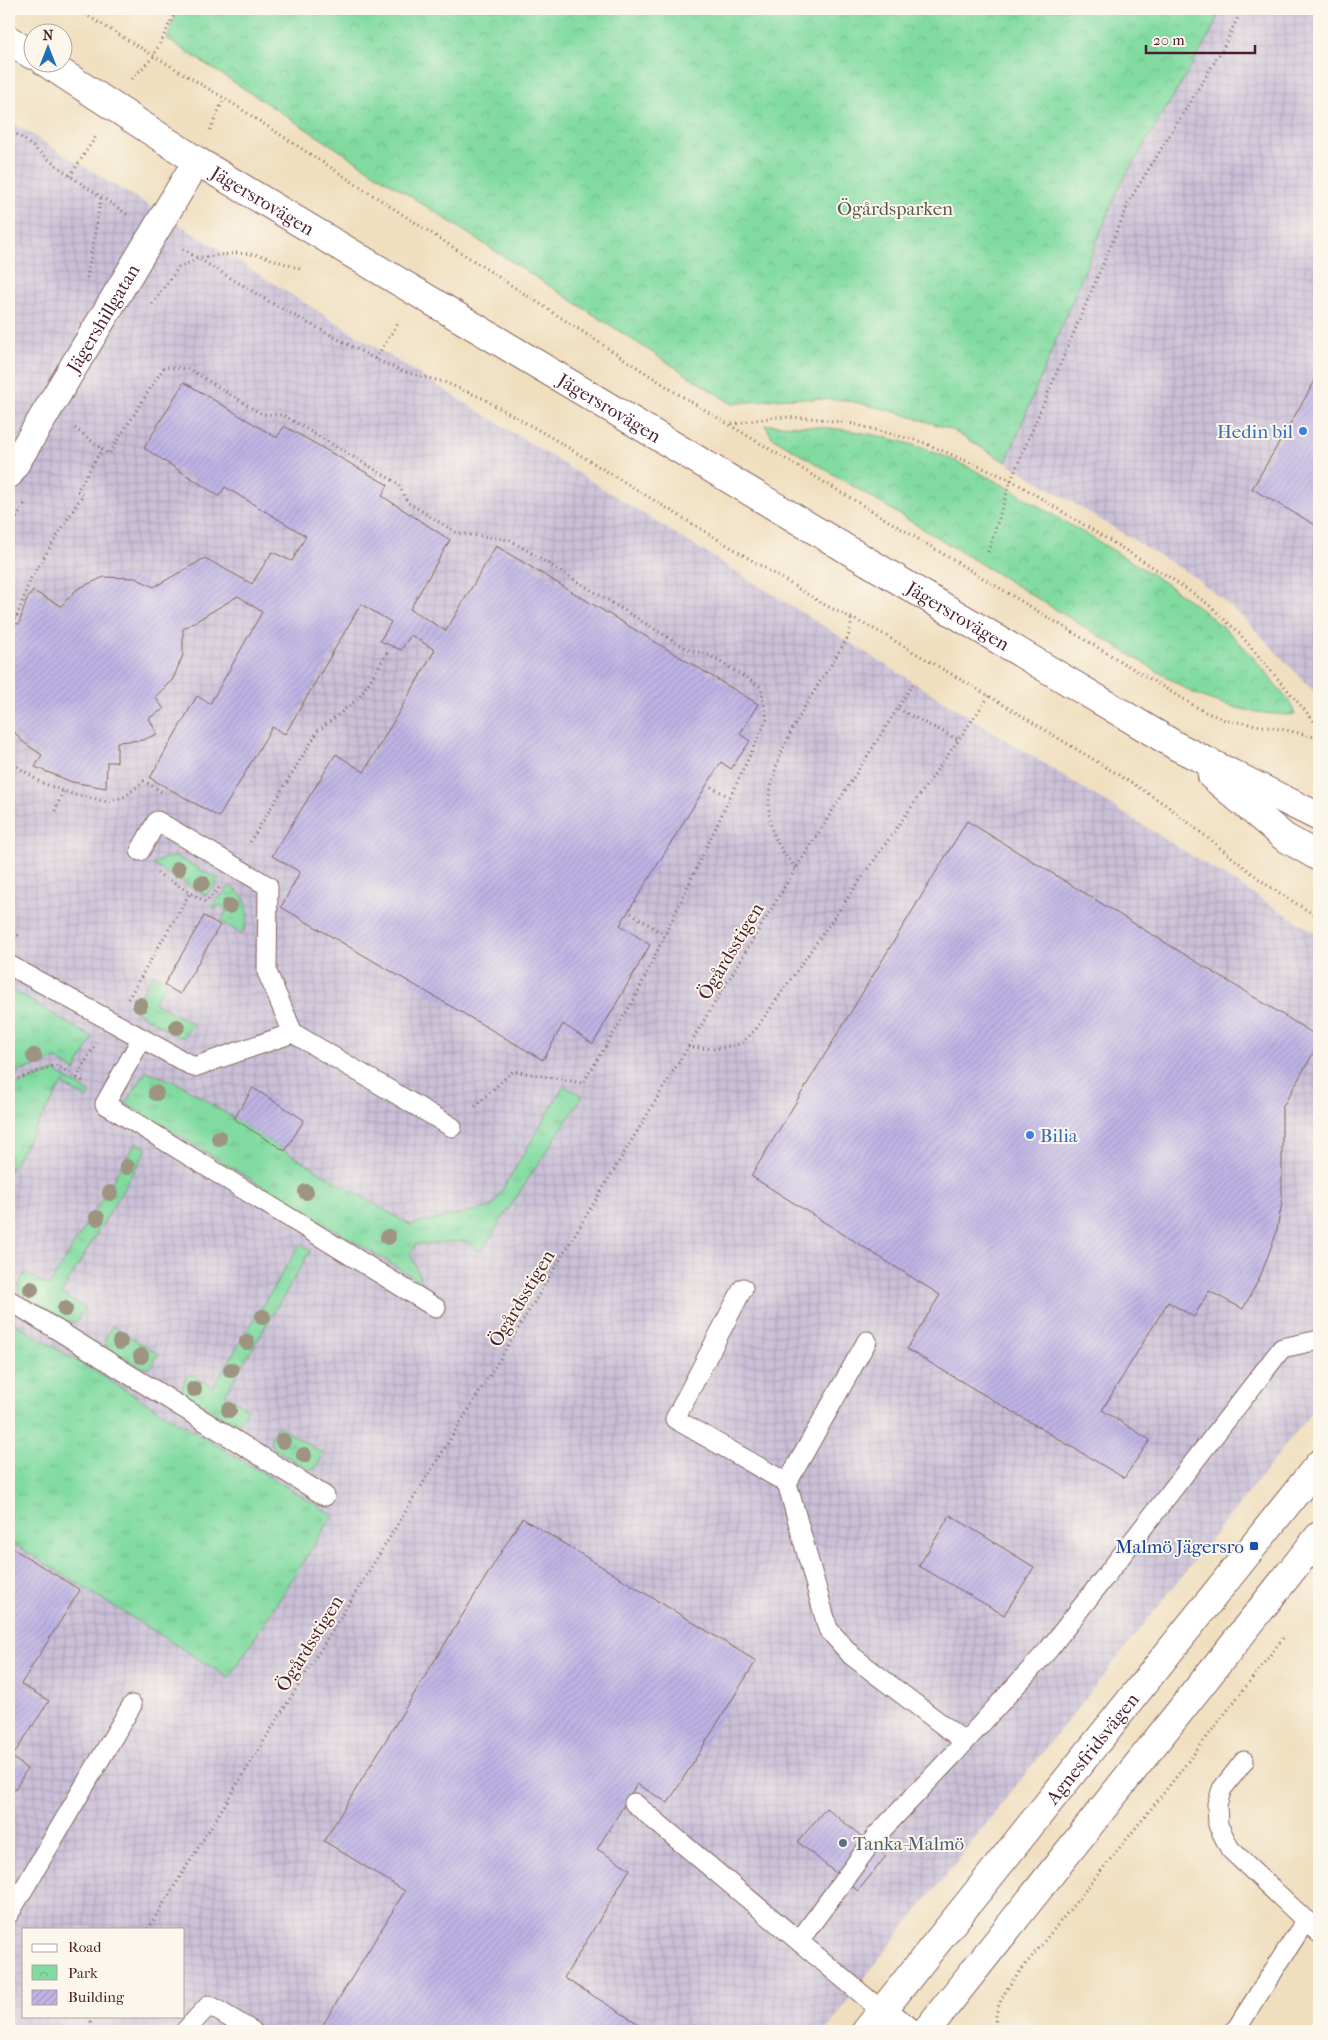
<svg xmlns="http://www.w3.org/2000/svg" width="1328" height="2040" font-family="'IM FELL French Canon',serif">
<defs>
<pattern id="industrial-grid" width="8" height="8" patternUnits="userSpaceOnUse" patternTransform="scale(1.25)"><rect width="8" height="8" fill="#c9bfd7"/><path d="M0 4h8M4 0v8" fill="none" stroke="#aea4b9"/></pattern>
<pattern id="grass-tufts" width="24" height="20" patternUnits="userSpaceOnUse" patternTransform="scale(1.25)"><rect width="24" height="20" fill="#81dba1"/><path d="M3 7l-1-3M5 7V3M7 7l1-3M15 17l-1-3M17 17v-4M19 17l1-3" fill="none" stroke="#71bc8b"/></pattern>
<pattern id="park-crowns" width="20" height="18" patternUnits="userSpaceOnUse" patternTransform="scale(1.25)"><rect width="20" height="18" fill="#81dba1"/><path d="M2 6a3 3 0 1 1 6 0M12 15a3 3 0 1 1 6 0" fill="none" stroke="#71bc8b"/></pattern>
<pattern id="building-hatch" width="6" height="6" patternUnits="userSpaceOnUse" patternTransform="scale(1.25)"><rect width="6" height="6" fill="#beb4e5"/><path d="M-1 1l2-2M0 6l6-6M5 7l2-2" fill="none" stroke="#a59ac5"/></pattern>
</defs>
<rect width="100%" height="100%" fill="#fbf7ec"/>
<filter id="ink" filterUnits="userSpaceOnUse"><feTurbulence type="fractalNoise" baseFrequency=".02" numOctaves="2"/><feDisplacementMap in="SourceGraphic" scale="10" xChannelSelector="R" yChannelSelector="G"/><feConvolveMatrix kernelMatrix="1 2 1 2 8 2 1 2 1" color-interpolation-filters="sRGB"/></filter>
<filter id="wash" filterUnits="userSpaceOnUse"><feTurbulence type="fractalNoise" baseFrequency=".0096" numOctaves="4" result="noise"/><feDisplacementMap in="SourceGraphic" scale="20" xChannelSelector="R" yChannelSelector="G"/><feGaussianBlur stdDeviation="1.12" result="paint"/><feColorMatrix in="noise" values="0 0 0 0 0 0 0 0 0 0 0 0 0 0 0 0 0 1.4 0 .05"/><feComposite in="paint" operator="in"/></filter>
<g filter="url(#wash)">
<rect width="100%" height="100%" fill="#f0dfbf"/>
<path fill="url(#industrial-grid)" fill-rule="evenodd" d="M1221,9h98v688l-75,-79 -48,-40 -190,-116 113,-275 89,-149z
M9,121l134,81 1176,733v468l-447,565 -46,63h-817zM24,1929h160v87h-160z"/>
<path fill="url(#grass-tufts)" stroke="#667d66" d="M177,857l43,23 -14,15 -53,-30 10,-7z
M230,886c18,11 24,29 11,48l-20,-13 6,-11 -7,-5 -4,4 -4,-3z
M153,974l13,7 -12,21 39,22 -10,13 -6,-1 -45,-27z
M9,988l84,50 -18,33 -19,-12 -47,16z
M55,1071l35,22 -3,6 -25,-15 -53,88v-84z
M146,1071l34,13 105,67 125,74 82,-18 72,-121 19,10 -102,155 -15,-10 -49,3 -7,9 13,30 -297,-179z
M136,1142l11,7 -86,145 24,14 -9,14h-9l-49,-31 2,-9 5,-9 24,13z
M300,1244l11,6 -86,144 23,15 -9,14 -8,-1 -49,-30 2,-10 5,-9 24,14z
M9,1320l324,195 -104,163 -220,-137z
M112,1326l47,28 -9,14h-8l-37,-22v-7z
M278,1426l46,28 -8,14 -7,2 -37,-23 -2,-7z"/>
<path fill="url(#park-crowns)" stroke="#667d66" d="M177,9h1044l-13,29 -89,149 -113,275 -56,-33 -54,-17 -50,-12 -60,-2 -54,6 -565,-365z
M765,425c48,0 92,4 138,17 58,16 111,49 162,80 60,35 123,71 174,120 19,19 36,43 53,63l3,10c-36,0 -69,-8 -102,-22l-421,-256z"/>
<g id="blocks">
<path fill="url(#building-hatch)" d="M1319,374v153l-67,-38z
M184,382l93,56 7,-12 104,59 -6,11 68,44 -40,69 36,22 50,-85 262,158 -18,30 10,7 -19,28 -10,-7 -101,163 30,20 -57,99 -30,-20 -20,36 -262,-153 19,-35 -28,-16 64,-102 28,18 71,-122 -24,-15 -10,15 -21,-9 11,-19 -30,-18 -76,130 -13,-7 -53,90 -69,-39 47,-82 13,8 52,-92 -24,-16 -55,33v26l-10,24 -18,18 9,12 -15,9 8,16 -14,6 -26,2v20h-10l-1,26 -34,-6 -37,-15 7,-12 -19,-13 -14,-16v-103l10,1 7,-23 7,-10 28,15 16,-17 27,-12 31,1 19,9 51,-29 47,26 20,-32 20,9 14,-25 -81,-49 -6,9 -75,-48z
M967,821l352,216v6l-37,65v95l-6,31 -16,43 -17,32 -34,-18 -15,26 -26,-15 -66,108 48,30 -26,38 -217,-129 33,-54 -189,-119z
M204,916l16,9 -40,69 -16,-9z
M253,1088l51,32 -19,31 -51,-32z
M950,1515l84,52 -30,48 -85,-49z
M522,1518l234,143 -88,142 -31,-19 -40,65 33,20 -66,109 80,49 -3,4h-322l86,-140 -81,-50z
M9,1546l71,44 -59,94 28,17 -37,56 15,12 -18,30z
M826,1808l60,48 -28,35 -60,-49z"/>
</g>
</g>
<g filter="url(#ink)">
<use href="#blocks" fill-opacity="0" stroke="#84625f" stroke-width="1"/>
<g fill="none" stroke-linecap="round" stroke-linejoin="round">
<g stroke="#84625f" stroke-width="21">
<path id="service" d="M140,851l17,-30 111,65 -1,86 26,61
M9,965l185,102 99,-34 159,94
M141,1040l-36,64 331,204
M743,1288l-68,131 112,64
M9,1300l316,196
M867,1341l-80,142 41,146 24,27 113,86
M1244,1761l-22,28 -5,15 1,21 12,24 89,84
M634,1803l248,208
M9,1914l123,-209
M799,1941l77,-105 76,-80 97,-107 233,-301 37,-8
M185,2031l24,-26 43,26
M1235,2031l71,-111"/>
</g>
<g stroke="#84625f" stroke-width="30">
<g id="minor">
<path id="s1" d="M9,474l188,-313"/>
<path d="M882,2011l26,20"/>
</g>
</g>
<g stroke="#84625f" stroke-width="30">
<g id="tertiary">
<path d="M9,40l23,15"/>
<path id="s2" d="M45,62l152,99 981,586 141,70"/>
<path d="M1212,776l72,61 35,20"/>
</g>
</g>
<g stroke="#84625f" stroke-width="30">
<g id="secondary">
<path id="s3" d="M866,2031l453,-567"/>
<path d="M926,2031l393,-495"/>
</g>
</g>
<path stroke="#84625f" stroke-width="3" stroke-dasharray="1 4" stroke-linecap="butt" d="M76,9l148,89 451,294 528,319 22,9 61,10 33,8
M132,79l21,-22 24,-48
M9,128l61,48 57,38
M210,130l14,-32
M70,176l27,-41
M183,249l92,56 100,54 30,13 39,10 38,16 72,41 271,166 51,25 113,66 143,87 34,22 101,80 52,33
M87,278l14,-81
M152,304l27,-37 21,-9 37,-5 23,2 43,15
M375,359l24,-37
M732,424l43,-7 36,1 38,5 73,19 89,38 158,97 39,27 30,28 81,95
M75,428l27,21
M9,531l16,-28
M988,552l23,-72 120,-282 91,-148 20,-41
M9,618l7,1 15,-41 52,-84 -6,-3 25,-42 7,5 55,-87 25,2 73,45 21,1 116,69 8,18 50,31 53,7 177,109 22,6 52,32 6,32 -132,279 -52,85 -70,-12 -41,38
M898,709l59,30
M9,761l33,22 33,12 33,7 18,-6 18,-15 18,11
M711,787l19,10
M55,811l8,-20
M250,842l68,-111 41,-33 30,-48
M796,868c-12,-14 -23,-28 -26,-47 -10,-58 49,-135 78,-184l3,-10v-9
M157,873l49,29 13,-14
M631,913l34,22
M9,930l12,7
M128,999l62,-106
M688,1047l26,2 27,-5 15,-15 233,-333
M76,1078l20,-35
M9,1082l47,-17 28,17
M148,1929l356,-577 292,-484 119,-187
M85,2031l10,-15
M997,2031c-6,-17 7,-38 16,-51l150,-186 121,-157"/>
<use href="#service" stroke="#fff" stroke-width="19"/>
<use href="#minor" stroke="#fff" stroke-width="28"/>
<use href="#tertiary" stroke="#fff" stroke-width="28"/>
<use href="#secondary" stroke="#fff" stroke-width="28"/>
</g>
<g fill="#9e9481">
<circle cx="178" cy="869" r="8"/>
<circle cx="202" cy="883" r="8"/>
<circle cx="229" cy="906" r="8"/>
<circle cx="140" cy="1005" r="8"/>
<circle cx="177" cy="1027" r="8"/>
<circle cx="34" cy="1056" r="8"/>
<circle cx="156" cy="1093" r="8"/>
<circle cx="219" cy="1138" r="8"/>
<circle cx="127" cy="1167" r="8"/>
<circle cx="306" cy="1192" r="8"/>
<circle cx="110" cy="1193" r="8"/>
<circle cx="97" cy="1218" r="8"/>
<circle cx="388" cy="1237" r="8"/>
<circle cx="31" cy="1289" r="8"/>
<circle cx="65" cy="1309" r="8"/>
<circle cx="263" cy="1317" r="8"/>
<circle cx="120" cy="1342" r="8"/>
<circle cx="247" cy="1342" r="8"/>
<circle cx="141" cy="1356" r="8"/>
<circle cx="231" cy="1370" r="8"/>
<circle cx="194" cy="1389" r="8"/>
<circle cx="229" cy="1410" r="8"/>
<circle cx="283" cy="1441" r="8"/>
<circle cx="304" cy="1455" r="8"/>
</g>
</g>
<g fill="#3f7fe0" stroke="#fbf7ec" stroke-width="2">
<circle cx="1303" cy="431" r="5"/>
<circle cx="1030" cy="1135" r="5"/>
</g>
<rect fill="#1a4fb4" stroke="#fbf7ec" stroke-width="2" x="1249" y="1541" width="10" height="10" rx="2.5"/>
<circle fill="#5c6f8a" stroke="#fbf7ec" stroke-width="2" cx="843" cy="1843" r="5"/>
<g text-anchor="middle" stroke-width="4" stroke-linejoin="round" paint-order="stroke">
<g font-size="19" fill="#4a1f2b" stroke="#fbf7ec">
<text dy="7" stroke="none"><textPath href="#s2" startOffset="258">Jägersrovägen</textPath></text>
<text dy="7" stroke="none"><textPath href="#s1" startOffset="182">Jägershillgatan</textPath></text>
<text dy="7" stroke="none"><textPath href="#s2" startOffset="662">Jägersrovägen</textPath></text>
<text dy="7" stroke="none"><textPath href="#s2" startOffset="1068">Jägersrovägen</textPath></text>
<text transform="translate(730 951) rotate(-59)" y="7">Ögårdsstigen</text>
<text transform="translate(521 1298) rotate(-59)" y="7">Ögårdsstigen</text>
<text transform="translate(309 1643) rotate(-58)" y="7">Ögårdsstigen</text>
<text dy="7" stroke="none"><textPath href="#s3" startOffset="362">Agnesfridsvägen</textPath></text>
</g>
<g font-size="19" fill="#5a574e" stroke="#fbf7ec">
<text x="895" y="215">Ögårdsparken</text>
</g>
<g font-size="19" fill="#366cbe" stroke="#fbf7ec" text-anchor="end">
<text x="1293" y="438">Hedin bil</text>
<text x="1040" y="1142" text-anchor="start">Bilia</text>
</g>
<g font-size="19" fill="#164399" stroke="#fbf7ec" text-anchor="end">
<text x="1244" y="1553">Malmö Jägersro</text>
</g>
<g font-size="19" fill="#4e5e75" stroke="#fbf7ec" text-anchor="start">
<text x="853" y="1850">Tanka-Malmö</text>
</g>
</g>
<rect width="1328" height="2040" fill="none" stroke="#fbf7ec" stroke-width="30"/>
<rect x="22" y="1928" width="162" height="90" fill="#fbf7ec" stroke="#b4a19f"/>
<rect x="32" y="1944" width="25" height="8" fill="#ffffff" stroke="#b4a19f"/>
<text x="68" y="1952" font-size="15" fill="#4a1f2b">Road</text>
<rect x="32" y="1965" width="25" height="15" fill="url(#park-crowns)" stroke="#b4a19f"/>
<text x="68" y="1978" font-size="15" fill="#4a1f2b">Park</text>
<rect x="32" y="1990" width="25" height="15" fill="url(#building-hatch)" stroke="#b4a19f"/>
<text x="68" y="2002" font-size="15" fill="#4a1f2b">Building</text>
<g transform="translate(48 48)"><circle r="24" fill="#fbf7ec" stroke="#b4a19f"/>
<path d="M0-4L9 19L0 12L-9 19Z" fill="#1f6fb2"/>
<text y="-8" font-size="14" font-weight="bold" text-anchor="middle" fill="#4a1f2b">N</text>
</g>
<path d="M1146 45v8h109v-8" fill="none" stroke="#4a1f2b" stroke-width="2.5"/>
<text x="1153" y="45" font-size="15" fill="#4a1f2b" stroke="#fbf7ec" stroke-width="4" paint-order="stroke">20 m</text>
</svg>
